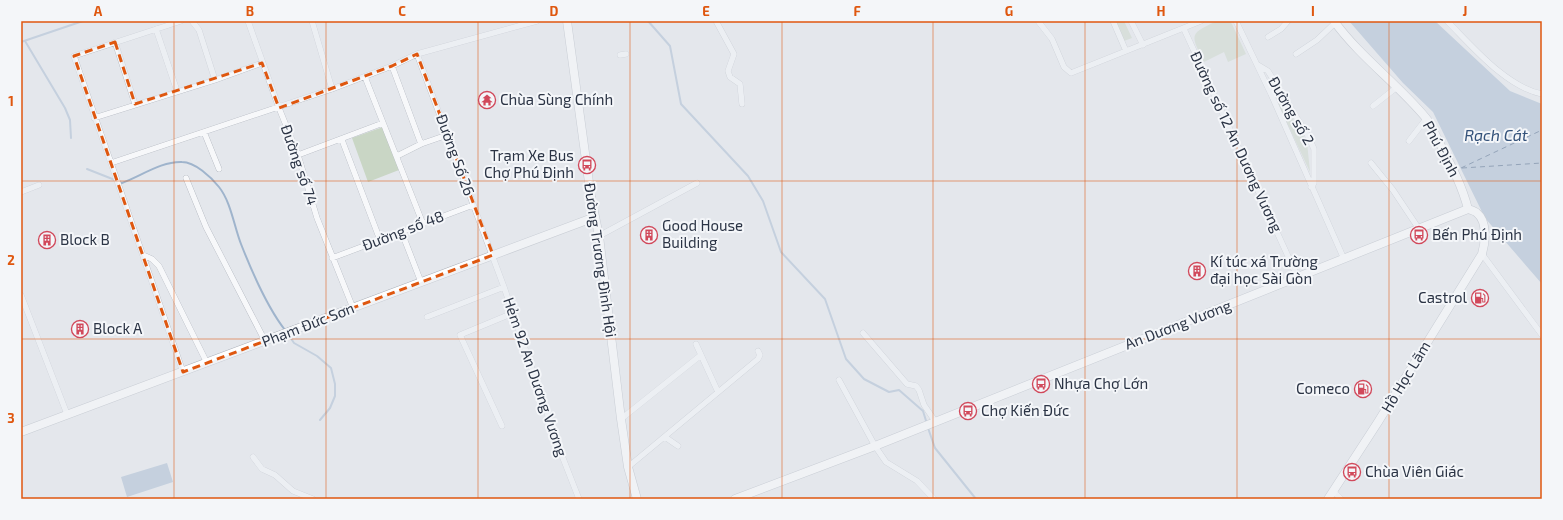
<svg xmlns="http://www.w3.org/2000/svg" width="1563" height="520" font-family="'Exo 2',sans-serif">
<rect width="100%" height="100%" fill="#e4e7ec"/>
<path fill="#c9d6c5" d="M1115,21h9l8,17 -8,3z
M1217,21h12l3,3 14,30 -18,8 -4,-10 -20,10c-14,-28 -15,-28 13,-41z
M1273,90l4,3 30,49 3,30 -37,-79z
M383,127l16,43 -31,12 -16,-44z"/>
<path fill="#9fb4cc" d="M1349,21h86l75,70 32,13v180l-57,-66 -52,-106 -30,-29z
M167,463l6,19 -46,15 -6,-20z"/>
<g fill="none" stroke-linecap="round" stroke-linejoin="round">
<path stroke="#9fb4cc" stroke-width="2" d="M648,21l22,25 11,58 67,72 15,25 18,51 44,47 21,60 18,20 25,13 10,-2 24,21 4,13
M25,41l40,67 5,12 1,18
M21,42l62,-21
M87,169l28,11
M119,182l3,1c19,-7 40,-22 60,-21 13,0 29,15 37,25 12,15 15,39 22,57 11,28 26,63 44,86
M288,334l6,9 23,13 14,12 4,16v12l-5,12 -10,12
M928,428l7,20 41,51"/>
<path stroke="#34527a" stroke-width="1" stroke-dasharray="5 4" stroke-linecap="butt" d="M1461,168l81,-38
M1462,168l80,-5"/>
<g stroke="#a9aeb7" stroke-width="6">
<path id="street" d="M181,21l-107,35 37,107 221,-74 60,-23 25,-12 120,-33
M192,21l7,9 16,50
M248,21l31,87 19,47 19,63 36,90
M312,21l20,68
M716,21l18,33 -6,17 2,6 10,7 2,20
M1038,21l14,18 12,28 7,6 130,-52
M1113,21l13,30
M1131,21l12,24
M1236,21l35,73 73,165
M1447,21c25,25 59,66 95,73
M156,29l21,62
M1184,29l114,249
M1268,37l13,-8 7,-8
M115,42l20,62
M417,54l87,233 55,161 20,51
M1296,54l21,-14 18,-17
M620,55l6,-1
M1258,65l10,6 40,65 6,13v34l-3,4
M392,66l29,78
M365,77l58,147
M1373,106l24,-19
M94,118l121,-38 47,-17
M204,132l15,37
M342,140l38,100
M1409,141l17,-22
M298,155l85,-32
M397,156l24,-12 26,-9
M111,163l72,209
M1371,163l22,27 26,39
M186,178l20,49 59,114
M21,192l18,-7
M402,233l19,49
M599,236l98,-53
M1482,254l60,81
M143,255l9,4 7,7 48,97
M332,258l141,-53
M21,295l46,119
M427,317l77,-30
M863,333l44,51 9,2 3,4 5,15 11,16
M696,344l22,48
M839,380l36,66 11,16 31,19 17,18
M621,419l80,-64
M502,426l-42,-91 53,-22
M665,437l13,9
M253,457l9,12 13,6 18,16 20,8
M628,467l130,-108 2,-4 -2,-4
M1333,491l8,8"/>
</g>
<g stroke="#a9aeb7" stroke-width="9">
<path id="secondary" d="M567,21l24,176 8,39 22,183 7,48 9,32
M1334,21c26,36 64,63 92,97 6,7 9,17 13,24 12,23 23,43 29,67
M21,432l574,-215
M735,499l140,-53 593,-237
M1328,499l50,-77 104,-168c3,-11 6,-32 -5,-41 -2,-2 -6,-3 -9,-4"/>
</g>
<use href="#street" stroke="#f7f8fa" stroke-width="5.5"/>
<use href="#secondary" stroke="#fff" stroke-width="8"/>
</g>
<path d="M0 0H1563V520H0ZM115,42l20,62 127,-41 17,45 113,-42 25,-12 76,201 -310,117 -109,-316z" fill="#e4e7ec" fill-opacity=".55" fill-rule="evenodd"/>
<path fill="none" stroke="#df570f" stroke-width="3" stroke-dasharray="8 5" stroke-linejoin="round" d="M115,42l20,62 127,-41 17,45 113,-42 25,-12 76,201 -310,117 -109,-316z"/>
<path fill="none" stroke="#df570f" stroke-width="1" stroke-opacity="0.55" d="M174,21v478M326,21v478M478,21v478M630,21v478M782,21v478M933,21v478M1085,21v478M1237,21v478M1389,21v478M21,181h1521M21,339h1521"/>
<defs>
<g id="temple-ring" transform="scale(0.9)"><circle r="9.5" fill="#f4f6f9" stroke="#d1495b" stroke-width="1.5"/><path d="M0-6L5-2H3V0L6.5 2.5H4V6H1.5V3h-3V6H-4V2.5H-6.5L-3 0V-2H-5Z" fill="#d1495b"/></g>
<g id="bus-ring" transform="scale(0.9)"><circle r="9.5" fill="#f4f6f9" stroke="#d1495b" stroke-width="1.5"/><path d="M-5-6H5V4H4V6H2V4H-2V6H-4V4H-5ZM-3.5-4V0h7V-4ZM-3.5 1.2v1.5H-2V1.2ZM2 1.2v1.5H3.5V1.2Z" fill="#d1495b"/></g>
<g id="building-ring" transform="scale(0.9)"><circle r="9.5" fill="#f4f6f9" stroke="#d1495b" stroke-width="1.5"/><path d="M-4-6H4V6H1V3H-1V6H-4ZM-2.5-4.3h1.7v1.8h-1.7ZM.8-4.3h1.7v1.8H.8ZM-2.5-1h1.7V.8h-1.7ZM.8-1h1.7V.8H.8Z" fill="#d1495b"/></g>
<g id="fuel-ring" transform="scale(0.9)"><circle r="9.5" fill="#f4f6f9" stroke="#d1495b" stroke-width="1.5"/><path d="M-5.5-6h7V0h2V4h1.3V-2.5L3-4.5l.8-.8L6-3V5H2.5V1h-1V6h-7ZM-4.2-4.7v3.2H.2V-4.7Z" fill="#d1495b"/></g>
</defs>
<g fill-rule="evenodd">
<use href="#temple-ring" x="487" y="100"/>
<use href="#bus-ring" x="587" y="165"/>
<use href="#building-ring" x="649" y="235"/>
<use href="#bus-ring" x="1419" y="235"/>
<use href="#building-ring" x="47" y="240"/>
<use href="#building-ring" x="1197" y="271"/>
<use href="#fuel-ring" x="1480" y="298"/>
<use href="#building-ring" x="80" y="329"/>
<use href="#bus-ring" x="1041" y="384"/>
<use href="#fuel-ring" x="1363" y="389"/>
<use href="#bus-ring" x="968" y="411"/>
<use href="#bus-ring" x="1352" y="472"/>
</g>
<g text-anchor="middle" stroke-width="4" stroke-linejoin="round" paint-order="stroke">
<g font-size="15" fill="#2b3445" stroke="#f4f6f9" text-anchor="start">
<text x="500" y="105">Chùa Sùng Chính</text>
<text x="574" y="161" text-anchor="end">Trạm Xe Bus<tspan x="574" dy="17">Chợ Phú Định</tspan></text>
<text x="662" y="231">Good House<tspan x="662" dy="17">Building</tspan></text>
<text x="1432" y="240">Bến Phú Định</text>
<text x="60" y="245">Block B</text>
<text x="1210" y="267">Kí túc xá Trường<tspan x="1210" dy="17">đại học Sài Gòn</tspan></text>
<text x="1467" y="303" text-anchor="end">Castrol</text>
<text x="93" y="334">Block A</text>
<text x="1054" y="389">Nhựa Chợ Lớn</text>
<text x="1350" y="394" text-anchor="end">Comeco</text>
<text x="981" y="416">Chợ Kiến Đức</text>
<text x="1365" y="477">Chùa Viên Giác</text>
</g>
<g font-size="15" fill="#2b3445" stroke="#f4f6f9">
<text transform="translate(1291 111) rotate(60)" y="5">Đường số 2</text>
<text transform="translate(1236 142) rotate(65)" y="5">Đường số 12 An Dương Vương</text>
<text transform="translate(1441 149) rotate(62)" y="5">Phú Định</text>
<text transform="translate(455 155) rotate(70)" y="5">Đường Số 26</text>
<text transform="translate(299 165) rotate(71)" y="5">Đường số 74</text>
<text transform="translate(403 231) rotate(-21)" y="5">Đường số 48</text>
<text transform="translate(600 260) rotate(82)" y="5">Đường Trương Đình Hội</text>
<text transform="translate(308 325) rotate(-21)" y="5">Phạm Đức Sơn</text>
<text transform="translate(1178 325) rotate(-21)" y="5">An Dương Vương</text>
<text transform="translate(535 377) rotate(71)" y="5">Hẻm 92 An Dương Vương</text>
<text transform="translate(1406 377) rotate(-59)" y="5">Hồ Học Lãm</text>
</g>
<g font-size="16" font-style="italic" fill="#34527a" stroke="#f4f6f9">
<text x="1496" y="141">Rạch Cát</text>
</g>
</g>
<rect width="1563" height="520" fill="none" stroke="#f4f6f9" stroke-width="44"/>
<rect x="22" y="22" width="1519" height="476" fill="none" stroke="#df570f" stroke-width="1.5"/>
<g font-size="13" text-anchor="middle" font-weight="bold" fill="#df570f">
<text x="98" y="16">A</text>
<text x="250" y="16">B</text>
<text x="402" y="16">C</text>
<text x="554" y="16">D</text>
<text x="706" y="16">E</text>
<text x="857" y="16">F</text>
<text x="1009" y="16">G</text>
<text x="1161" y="16">H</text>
<text x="1313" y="16">I</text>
<text x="1465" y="16">J</text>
<text x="11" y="106">1</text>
<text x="11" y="265">2</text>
<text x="11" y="423">3</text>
</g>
</svg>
